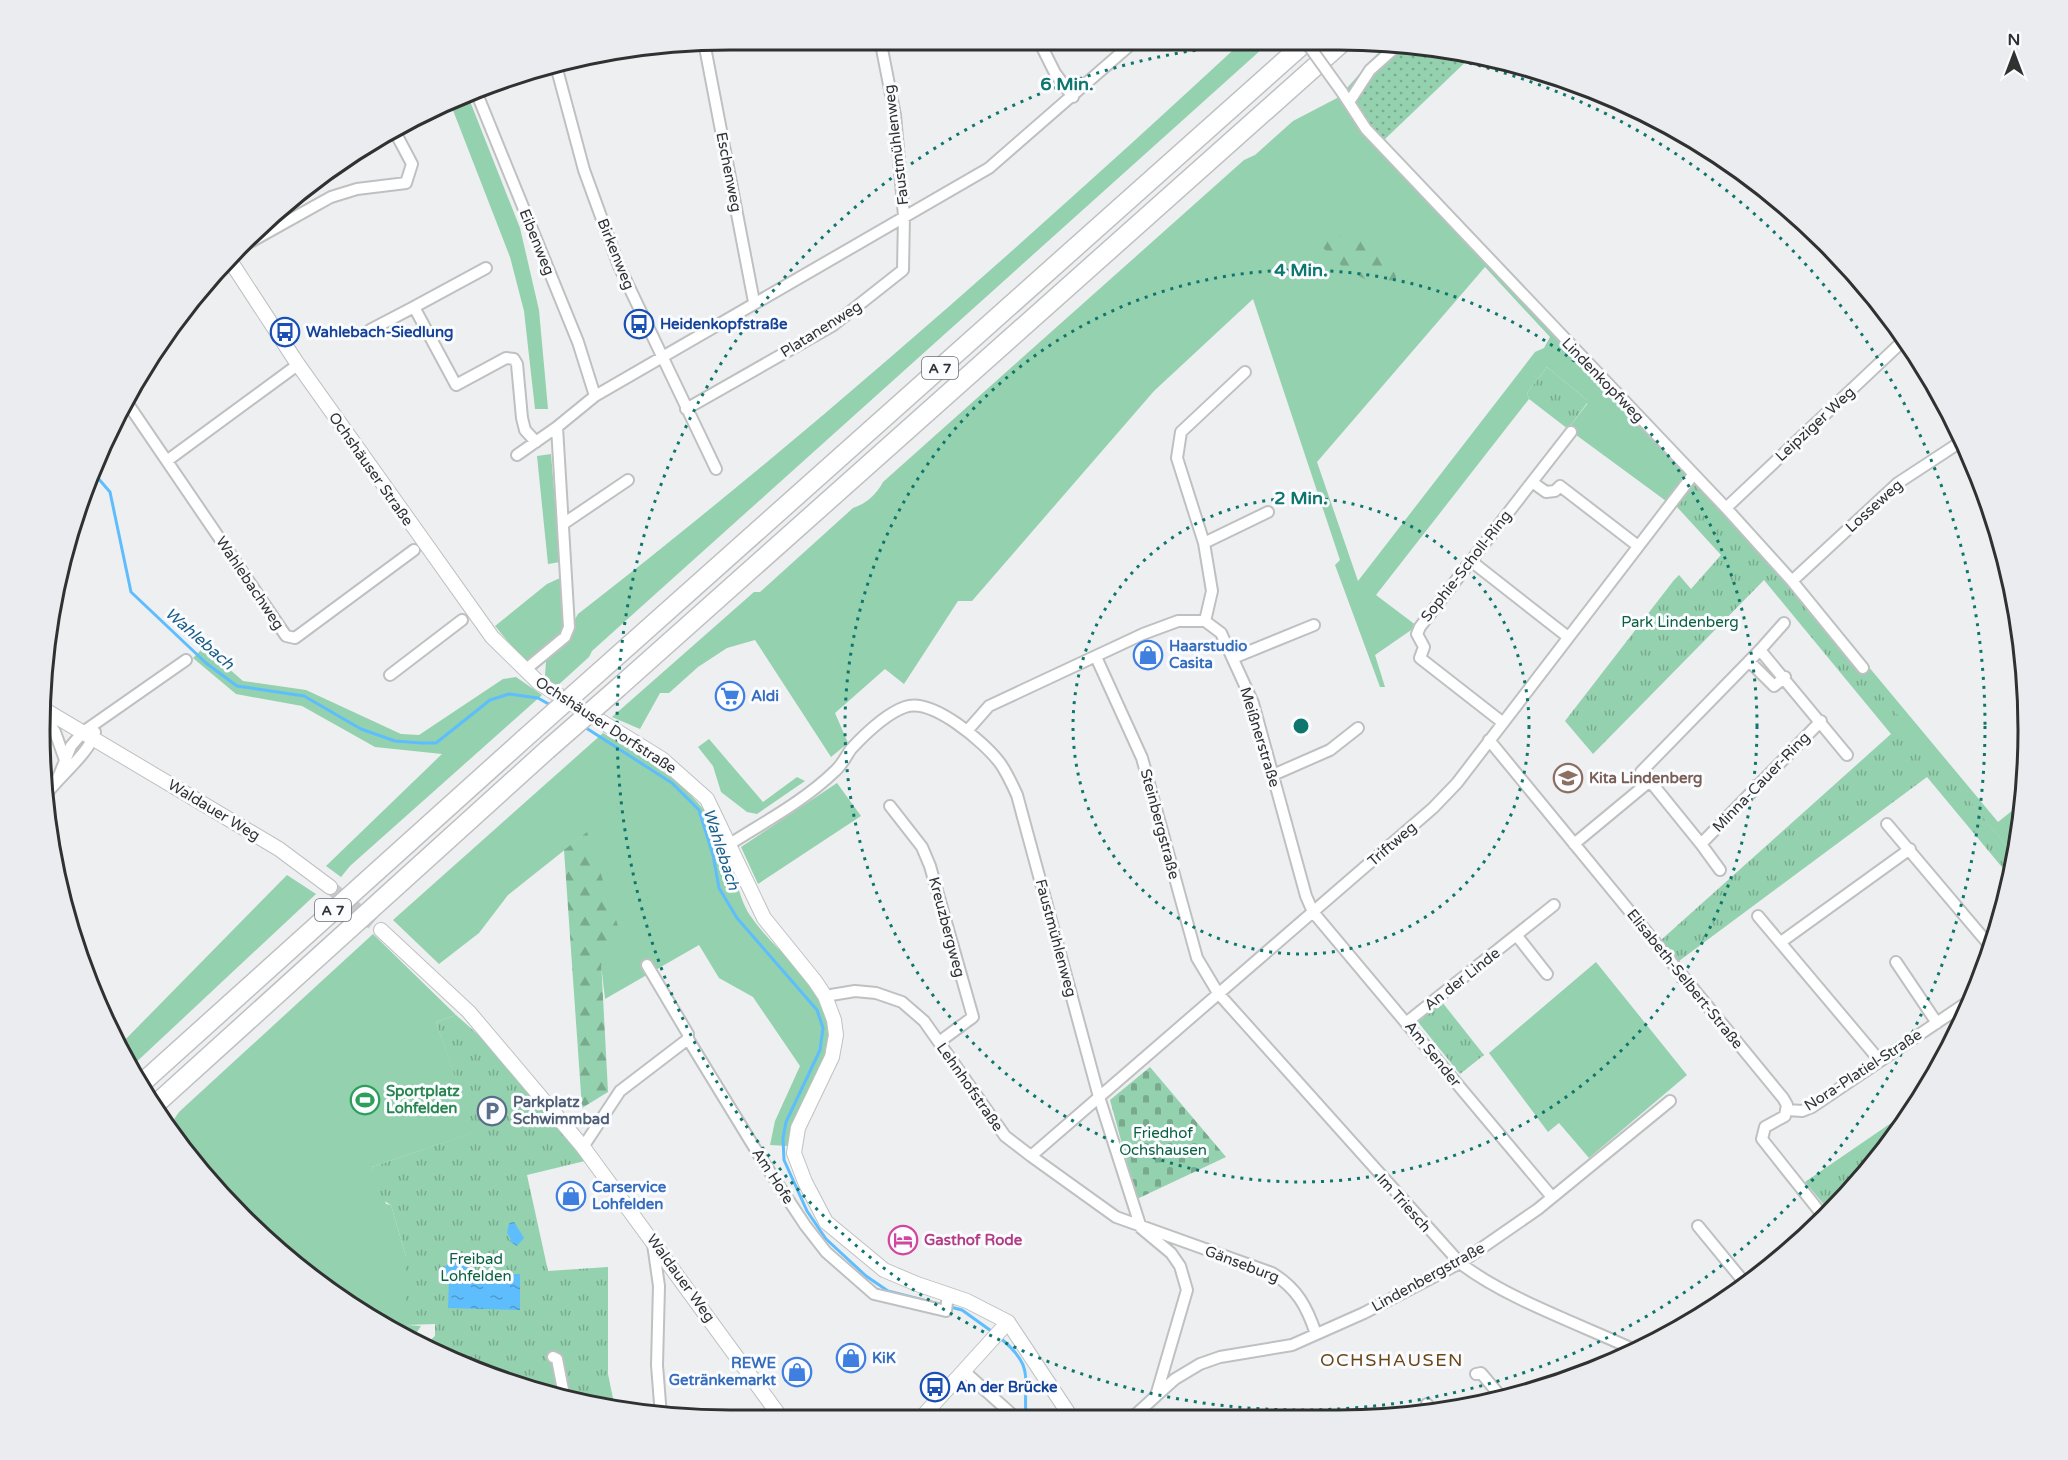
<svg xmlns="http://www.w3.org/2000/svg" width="2068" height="1460" font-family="'Varela Round',sans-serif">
<defs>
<pattern id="forest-firs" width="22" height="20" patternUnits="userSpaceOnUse" patternTransform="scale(1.5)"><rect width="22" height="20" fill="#94d1ae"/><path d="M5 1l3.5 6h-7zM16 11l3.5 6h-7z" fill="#79aa8e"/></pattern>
<pattern id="cemetery-stones" width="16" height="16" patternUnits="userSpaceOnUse" patternTransform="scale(1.5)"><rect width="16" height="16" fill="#94d1ae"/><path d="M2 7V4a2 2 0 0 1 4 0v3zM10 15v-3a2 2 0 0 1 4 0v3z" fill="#79aa8e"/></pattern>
<pattern id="park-tufts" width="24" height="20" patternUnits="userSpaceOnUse" patternTransform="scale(1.5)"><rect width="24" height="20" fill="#94d1ae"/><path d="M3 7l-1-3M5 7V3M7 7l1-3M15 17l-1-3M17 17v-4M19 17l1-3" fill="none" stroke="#79aa8e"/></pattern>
<pattern id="garden-dots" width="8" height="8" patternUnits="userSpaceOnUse" patternTransform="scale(1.5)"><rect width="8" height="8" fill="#94d1ae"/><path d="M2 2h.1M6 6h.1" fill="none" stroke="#79aa8e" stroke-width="1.8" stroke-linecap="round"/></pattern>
<pattern id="water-ripples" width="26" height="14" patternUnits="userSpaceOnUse" patternTransform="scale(1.5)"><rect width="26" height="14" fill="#5ebdfd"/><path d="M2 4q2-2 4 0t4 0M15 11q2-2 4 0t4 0" fill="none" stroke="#4e9acd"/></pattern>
</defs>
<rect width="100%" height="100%" fill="#eeeff1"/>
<path fill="#94d1ae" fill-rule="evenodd" d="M1245,39h28l-681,612 -3,6 -33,30 -11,-11 1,-15 24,-23 2,-14 6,-10c232,-180 452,-376 667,-575z
M1386,44l20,2 -34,31 12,63 305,320 -11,8 9,6 -21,27 -98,-72 19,-25v-4l-40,-33 -20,26 2,6 -153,196 41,31 -42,29 10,32h-5l-45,-122 5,-5 -87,-261 -99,92 -182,210h-14l-54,83 -19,-15 -50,44 13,30 -17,14 -76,-117 -28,8 -29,19 -29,26h-9l-20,36 -28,-12 142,-125h6l93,-84c14,-5 23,-13 30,-26l361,-322 11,-5 38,-34 46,-24zM1485,267l65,70 -6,11 -9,4 -177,229 -41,-119z
M466,91l54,137 19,82 9,99h-13l-11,-98 -14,-54 -61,-157z
M551,454l9,108 -12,2 -11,-108z
M560,578l5,49 -3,9 -36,27 -31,-37 52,-42z
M204,647l39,34 63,9 95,44 18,1 84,-56 13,-2 26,18 -192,171 -9,11 -15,-11 116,-112 -67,-7 -73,-41 -66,-12 -43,-36z
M1863,660l135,162 25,-20 -4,26 -9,8 6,8 -2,11 -158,-189z
M603,733c36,22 74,43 101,77 10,12 16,30 23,44 9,20 12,47 25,64 21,31 69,64 78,101 11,44 -31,87 -42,127l-18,-1 5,-24 25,-55 -47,-69 -34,-19 -20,-33 -94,54 -19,-166 -78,62 -29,38 -40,31 -46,-44z
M709,739l54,63 34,-25 8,4 -48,33 -10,-2 -26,-20 -8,-26 -15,-19z
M837,783l24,33 -103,68 -17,-37z
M287,875l29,19 -185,173 -13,-20z
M373,934l83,81 -20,7 39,110 -103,35 14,37 5,1 15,52v68l15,1 -10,15 -101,-63 -99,-92 -41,-61 9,-13z
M1596,962l91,113 -98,83 -30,-35 -11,9 -59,-79z"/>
<path fill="url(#forest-firs)" d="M1322,234c39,3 41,5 73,26l1,20 -24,3 -28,-15 -26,-25z
M587,832l36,109 -22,18 7,133 -26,16 -18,-258z"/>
<path fill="url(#cemetery-stones)" d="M1150,1067l76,90 -89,42 -27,-99z"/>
<path fill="url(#park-tufts)" d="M1547,367l40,33v3l-19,26 -39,-30 -2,-6z
M1687,474l100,107 227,274 -3,23 -84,-101 -248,184 -18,-21 230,-206 -127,-154 -171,174 -28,-33 109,-141 5,-5 12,14 30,-34 -44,-48 -11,-6z
M1442,1002l42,53 -24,19 -42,-52z
M456,1015l44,39 85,107 -58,14 21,96 60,-4v107l7,34 -50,-8 -5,-17 -15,12 -120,-45 -3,-2 13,-12v-12l-29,1v-68l-15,-52 -10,-6 -9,-32 102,-35 -38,-110z
M1913,1108c-23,37 -48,77 -87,99l-21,-25z"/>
<path fill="url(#garden-dots)" d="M1406,46l69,7 -91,87 -17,-19 -8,-24 13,-20z"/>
<path fill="url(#water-ripples)" d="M514,1222l10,16 -7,8 -8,-5 2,-2 -4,-6 2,-10z
M459,1258l15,18 37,2v-4h9v36l-72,-2 1,-30 -5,-11z"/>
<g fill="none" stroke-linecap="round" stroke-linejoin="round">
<path stroke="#5ebdfd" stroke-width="3" d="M91,470l19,22 21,100 75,71 31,23 67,10 57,33 34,12 26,2h15l54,-43 19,-6 29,4 14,8
M583,726l89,57 27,27 14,45 6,33 18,30 80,92 6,18 -3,22 -34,72 -3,16 1,22 23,51 19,28 40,37 22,15 74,19 32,23
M999,1337c37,30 24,40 27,80"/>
<path stroke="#c8c9cb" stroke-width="14" stroke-dasharray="14 7" stroke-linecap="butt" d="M330,887l51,43"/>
<g stroke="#bfc0c2" stroke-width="14">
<path id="street" d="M1038,39l17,34 18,24
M704,42l50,260
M555,62l29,108 35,96 97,203
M475,89l103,253 17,54
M1342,92l24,37 360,379 66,73 71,87
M1349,102l21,-32 28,-25
M243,246l88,-49 26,-8 49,-6 6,-19 -18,-34
M486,268l-72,39 42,78 50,-27 8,1 3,5 5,54 3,12 11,12
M370,330l44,-23
M126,401l160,235 9,2 119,-88
M686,409l146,-83 71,-56 1,-54 -9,-101 -15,-76
M517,455l40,-28
M168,460l124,-91
M1532,482l39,-50
M1726,508l178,-168
M563,524l65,-44
M1204,543l64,-31
M1471,561l97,76
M1792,581l106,-98 64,-42
M1205,621l7,-30 -8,-48 -27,-85 4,-26 64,-60
M1760,650l24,-27
M1096,657l46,101 55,200 21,35 242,270c46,36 125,63 179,89
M1233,658l81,-33
M1749,661l25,25 11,-9
M525,670l40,-33 4,-10 -12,-200 38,-31 394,-228 148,-129
M390,675l72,-55
M45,716l10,16 10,28
M1502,722l-82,-64 4,-11 -7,-13 3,-7 112,-145 14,10 9,-1 5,-5 78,60
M967,731l22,-25 154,-72 35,-13h27l16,12 32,70 53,193 7,16 239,285
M1489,740l294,358 4,7 -2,11 -20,11 -3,12 62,78
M1273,775l57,-25 28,-22
M58,778l13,-32 12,-14 103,-72
M1650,781l51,63 120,-123
M45,796c13,-19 45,-43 50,-64
M890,806l32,41 8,19 43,151 -34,25
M1887,824l104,123
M730,844c36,-23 74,-43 105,-73 7,-6 11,-15 16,-22 14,-15 34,-35 54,-42 27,-10 79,35 95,56 7,10 12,21 17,32l82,302 42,131 30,25 9,13 7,24 -31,106 -23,21
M1574,844l76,-63 -9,-9 119,-122 87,105
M1701,844l19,26
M1758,916l122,145
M1517,936l30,38
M1781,942l129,-93
M1896,962l41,61
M647,965l41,69v5l74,121 43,65 21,27 48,42 72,17 2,-17
M825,996l30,-5 21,2 26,9 22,19 81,115 26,20 85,61 156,56c25,15 35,34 44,61
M1407,1022l147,-117
M1788,1110l14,1 10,-4 160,-108
M583,1147l37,-56 68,-52
M1031,1156l402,-348 24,-25 236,-308
M1698,1226l46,56
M653,1244l6,42 -2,79 4,51
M553,1357l4,2 8,41
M965,1372l51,46
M1476,1374l5,-1 21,25 -3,3
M1157,1395l18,-16 25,-15 20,-7 72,-12 72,-32 96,-50 78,-54 132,-108
M1427,1404l8,10"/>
</g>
<g stroke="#bfc0c2" stroke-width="16">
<path id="secondary" d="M229,259l68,104 195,274 47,46 123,76 45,40 57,119 51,63 10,15 9,24 2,15 -4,22 -34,71 -4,25 11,29 21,40 58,48 33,14 50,17 41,21 63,95
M45,710l234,139 51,38
M381,930l88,82 114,135 199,272
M921,1418l87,-96"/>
</g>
<g stroke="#bfc0c2" stroke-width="21">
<path id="highway" d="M597,674l712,-635
M619,687l726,-647
M142,1083l383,-345
M156,1104l391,-354"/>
</g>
<use href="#street" stroke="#fff" stroke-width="10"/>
<use href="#secondary" stroke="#fff" stroke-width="14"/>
<use href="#highway" stroke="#fff" stroke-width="18"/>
<g stroke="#bfc0c2" stroke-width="14" stroke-linecap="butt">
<path id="street-bridge" d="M1304,39l38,53"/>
</g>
<g stroke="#bfc0c2" stroke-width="21" stroke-linecap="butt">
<path id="highway-bridge" d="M525,738l72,-64
M547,750l72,-63"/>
</g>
<use href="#street-bridge" stroke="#fff" stroke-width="10"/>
<use href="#highway-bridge" stroke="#fff" stroke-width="18"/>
</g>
<g fill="none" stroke="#0f766e" stroke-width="3" stroke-dasharray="3 6">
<circle cx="1301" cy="726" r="228"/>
<circle cx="1301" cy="726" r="456"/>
<circle cx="1301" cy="726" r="684"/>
</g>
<defs>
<g id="bus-ring" transform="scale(1.5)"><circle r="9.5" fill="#fbfcff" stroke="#1a4fb4" stroke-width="1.5"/><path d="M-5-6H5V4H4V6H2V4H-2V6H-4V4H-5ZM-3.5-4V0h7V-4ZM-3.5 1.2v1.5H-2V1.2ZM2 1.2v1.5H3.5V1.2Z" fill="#1a4fb4"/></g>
<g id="shop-ring" transform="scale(1.5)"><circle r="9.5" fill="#fbfcff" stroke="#3f7fe0" stroke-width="1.5"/><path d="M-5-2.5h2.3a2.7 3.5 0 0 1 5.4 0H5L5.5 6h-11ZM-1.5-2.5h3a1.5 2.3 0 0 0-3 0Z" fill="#3f7fe0"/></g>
<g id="supermarket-ring" transform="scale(1.5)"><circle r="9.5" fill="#fbfcff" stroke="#3f7fe0" stroke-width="1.5"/><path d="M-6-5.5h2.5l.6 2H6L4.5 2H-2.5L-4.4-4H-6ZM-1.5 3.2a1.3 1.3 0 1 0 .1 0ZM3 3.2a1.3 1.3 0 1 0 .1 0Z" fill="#3f7fe0"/></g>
<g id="school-ring" transform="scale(1.5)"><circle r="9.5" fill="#fbfcff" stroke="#8d6e63" stroke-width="1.5"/><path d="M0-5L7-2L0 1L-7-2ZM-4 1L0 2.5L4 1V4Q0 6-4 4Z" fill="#8d6e63"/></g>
<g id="stadium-ring" transform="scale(1.5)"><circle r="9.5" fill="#fbfcff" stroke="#2e9e5b" stroke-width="1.5"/><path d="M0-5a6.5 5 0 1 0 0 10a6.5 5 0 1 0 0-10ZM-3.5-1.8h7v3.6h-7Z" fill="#2e9e5b"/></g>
<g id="parking-ring" transform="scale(1.5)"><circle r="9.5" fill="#fbfcff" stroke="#5c6f8a" stroke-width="1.5"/><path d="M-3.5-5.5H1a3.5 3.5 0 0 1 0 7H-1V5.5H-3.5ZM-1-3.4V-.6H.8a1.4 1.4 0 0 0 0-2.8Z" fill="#5c6f8a"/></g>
<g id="hotel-ring" transform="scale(1.5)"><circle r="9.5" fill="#fbfcff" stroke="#d1479c" stroke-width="1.5"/><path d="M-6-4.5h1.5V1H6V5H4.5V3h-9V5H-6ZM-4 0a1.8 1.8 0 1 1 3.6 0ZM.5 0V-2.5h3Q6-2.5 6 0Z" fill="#d1479c"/></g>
</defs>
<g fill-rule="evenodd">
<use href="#bus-ring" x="639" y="324"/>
<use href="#bus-ring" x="285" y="332"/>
<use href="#shop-ring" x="1148" y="655"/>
<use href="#supermarket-ring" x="730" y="696"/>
<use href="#school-ring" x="1568" y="778"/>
<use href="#stadium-ring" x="365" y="1100"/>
<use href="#parking-ring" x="492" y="1111"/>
<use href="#shop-ring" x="571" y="1196"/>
<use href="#hotel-ring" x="903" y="1240"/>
<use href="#shop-ring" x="851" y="1358"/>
<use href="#shop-ring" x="797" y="1372"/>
<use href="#bus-ring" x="935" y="1387"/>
</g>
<g text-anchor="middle" stroke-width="6" stroke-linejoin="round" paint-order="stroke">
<g fill="#fbfcff" stroke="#6d6e6f" stroke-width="1.5">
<rect x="922" y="357" width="36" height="22" rx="4.5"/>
<rect x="315" y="899" width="36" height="22" rx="4.5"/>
</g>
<g font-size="14" font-weight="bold" fill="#303131">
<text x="940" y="373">A 7</text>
<text x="333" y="915">A 7</text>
</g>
<g font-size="15" fill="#303131" stroke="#fbfcff">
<text transform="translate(896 145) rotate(-97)" y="5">Faustmühlenweg</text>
<text transform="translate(729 172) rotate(79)" y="5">Eschenweg</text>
<text transform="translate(537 242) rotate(68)" y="5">Eibenweg</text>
<text transform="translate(616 254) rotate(68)" y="5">Birkenweg</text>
<text transform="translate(821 329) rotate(-32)" y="5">Platanenweg</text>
<text transform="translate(1603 380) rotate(46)" y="5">Lindenkopfweg</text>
<text transform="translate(1815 424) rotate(-43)" y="5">Leipziger Weg</text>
<text transform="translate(371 469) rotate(55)" y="5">Ochshäuser Straße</text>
<text transform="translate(1874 506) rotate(-42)" y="5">Losseweg</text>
<text transform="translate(1466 566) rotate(-52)" y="5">Sophie-Scholl-Ring</text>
<text transform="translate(250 583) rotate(56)" y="5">Wahlebachweg</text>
<text transform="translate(606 725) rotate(33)" y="5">Ochshäuser Dorfstraße</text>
<text transform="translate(1260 737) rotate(73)" y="5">Meißnerstraße</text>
<text transform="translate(1761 782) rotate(-46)" y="5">Minna-Cauer-Ring</text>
<text transform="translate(214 810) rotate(31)" y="5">Waldauer Weg</text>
<text transform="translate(1160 824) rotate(75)" y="5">Steinbergstraße</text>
<text transform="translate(1392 844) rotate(-41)" y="5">Triftweg</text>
<text transform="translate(947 927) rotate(75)" y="5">Kreuzbergweg</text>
<text transform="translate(1056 938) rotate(75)" y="5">Faustmühlenweg</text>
<text transform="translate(1462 979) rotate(-38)" y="5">An der Linde</text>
<text transform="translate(1685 979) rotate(51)" y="5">Elisabeth-Selbert-Straße</text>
<text transform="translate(1433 1054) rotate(51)" y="5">Am Sender</text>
<text transform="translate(1863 1070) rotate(-33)" y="5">Nora-Platiel-Straße</text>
<text transform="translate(970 1087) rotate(55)" y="5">Lehnhofstraße</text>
<text transform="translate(773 1176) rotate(57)" y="5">Am Hofe</text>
<text transform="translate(1404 1203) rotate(48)" y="5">Im Triesch</text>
<text transform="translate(1242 1264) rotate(21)" y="5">Gänseburg</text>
<text transform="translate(1428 1277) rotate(-29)" y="5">Lindenbergstraße</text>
<text transform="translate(681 1278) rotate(54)" y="5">Waldauer Weg</text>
</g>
<g font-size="15" font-weight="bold" fill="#164399" stroke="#fbfcff" text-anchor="start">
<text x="660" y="329">Heidenkopfstraße</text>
<text x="306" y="337">Wahlebach-Siedlung</text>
<text x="956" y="1392">An der Brücke</text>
</g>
<g font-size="15" fill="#0a603d" stroke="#fbfcff">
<text x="1680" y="627">Park Lindenberg</text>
<text x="1163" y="1138">Friedhof<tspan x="1163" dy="17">Ochshausen</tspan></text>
<text x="476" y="1264">Freibad<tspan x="476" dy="17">Lohfelden</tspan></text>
</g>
<g font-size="15" font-weight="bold" fill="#366cbe" stroke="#fbfcff" text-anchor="start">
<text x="1169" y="651">Haarstudio<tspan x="1169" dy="17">Casita</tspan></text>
<text x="751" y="701">Aldi</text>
<text x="592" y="1192">Carservice<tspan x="592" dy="17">Lohfelden</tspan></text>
<text x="872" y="1363">KiK</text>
<text x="776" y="1368" text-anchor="end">REWE<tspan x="776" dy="17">Getränkemarkt</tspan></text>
</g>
<g font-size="15" font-weight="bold" fill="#785e54" stroke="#fbfcff" text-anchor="start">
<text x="1589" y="783">Kita Lindenberg</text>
</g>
<g font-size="15" font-weight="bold" fill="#27864d" stroke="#fbfcff" text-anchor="start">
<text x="386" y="1096">Sportplatz<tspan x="386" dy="17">Lohfelden</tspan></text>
</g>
<g font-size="15" font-weight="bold" fill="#4e5e75" stroke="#fbfcff" text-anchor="start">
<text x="513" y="1107">Parkplatz<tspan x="513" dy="17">Schwimmbad</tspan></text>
</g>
<g font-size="15" font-weight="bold" fill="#b23c85" stroke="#fbfcff" text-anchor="start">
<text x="924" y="1245">Gasthof Rode</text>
</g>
<g font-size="16" font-style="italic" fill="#185d87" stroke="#fbfcff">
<text transform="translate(200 638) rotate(41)" y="6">Wahlebach</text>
<text transform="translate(722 849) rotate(72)" y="6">Wahlebach</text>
</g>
<g font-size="18" letter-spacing="1.5" fill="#6b4616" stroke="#fbfcff">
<text x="1392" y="1366">OCHSHAUSEN</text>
</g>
</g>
<path d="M0 0H2068V1460H0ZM730 50H1338A680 680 0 0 1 2018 730V730A680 680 0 0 1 1338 1410H730A680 680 0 0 1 50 730V730A680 680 0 0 1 730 50Z" fill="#ebecef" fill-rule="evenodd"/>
<path fill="none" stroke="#303131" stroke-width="3" d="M730 50H1338A680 680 0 0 1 2018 730V730A680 680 0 0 1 1338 1410H730A680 680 0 0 1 50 730V730A680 680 0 0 1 730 50Z"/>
<circle cx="1301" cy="726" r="9" fill="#0f766e" stroke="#fbfcff" stroke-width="3"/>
<g font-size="18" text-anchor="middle" font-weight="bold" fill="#0f766e" stroke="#fbfcff" stroke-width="6" stroke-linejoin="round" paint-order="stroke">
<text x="1067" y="90">6 Min.</text>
<text x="1301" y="276">4 Min.</text>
<text x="1301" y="504">2 Min.</text>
</g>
<g transform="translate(2014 54)" stroke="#fbfcff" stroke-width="4.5" paint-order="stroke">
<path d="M0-4.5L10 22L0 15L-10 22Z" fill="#303131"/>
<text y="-9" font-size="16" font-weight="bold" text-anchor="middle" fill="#303131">N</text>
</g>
</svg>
